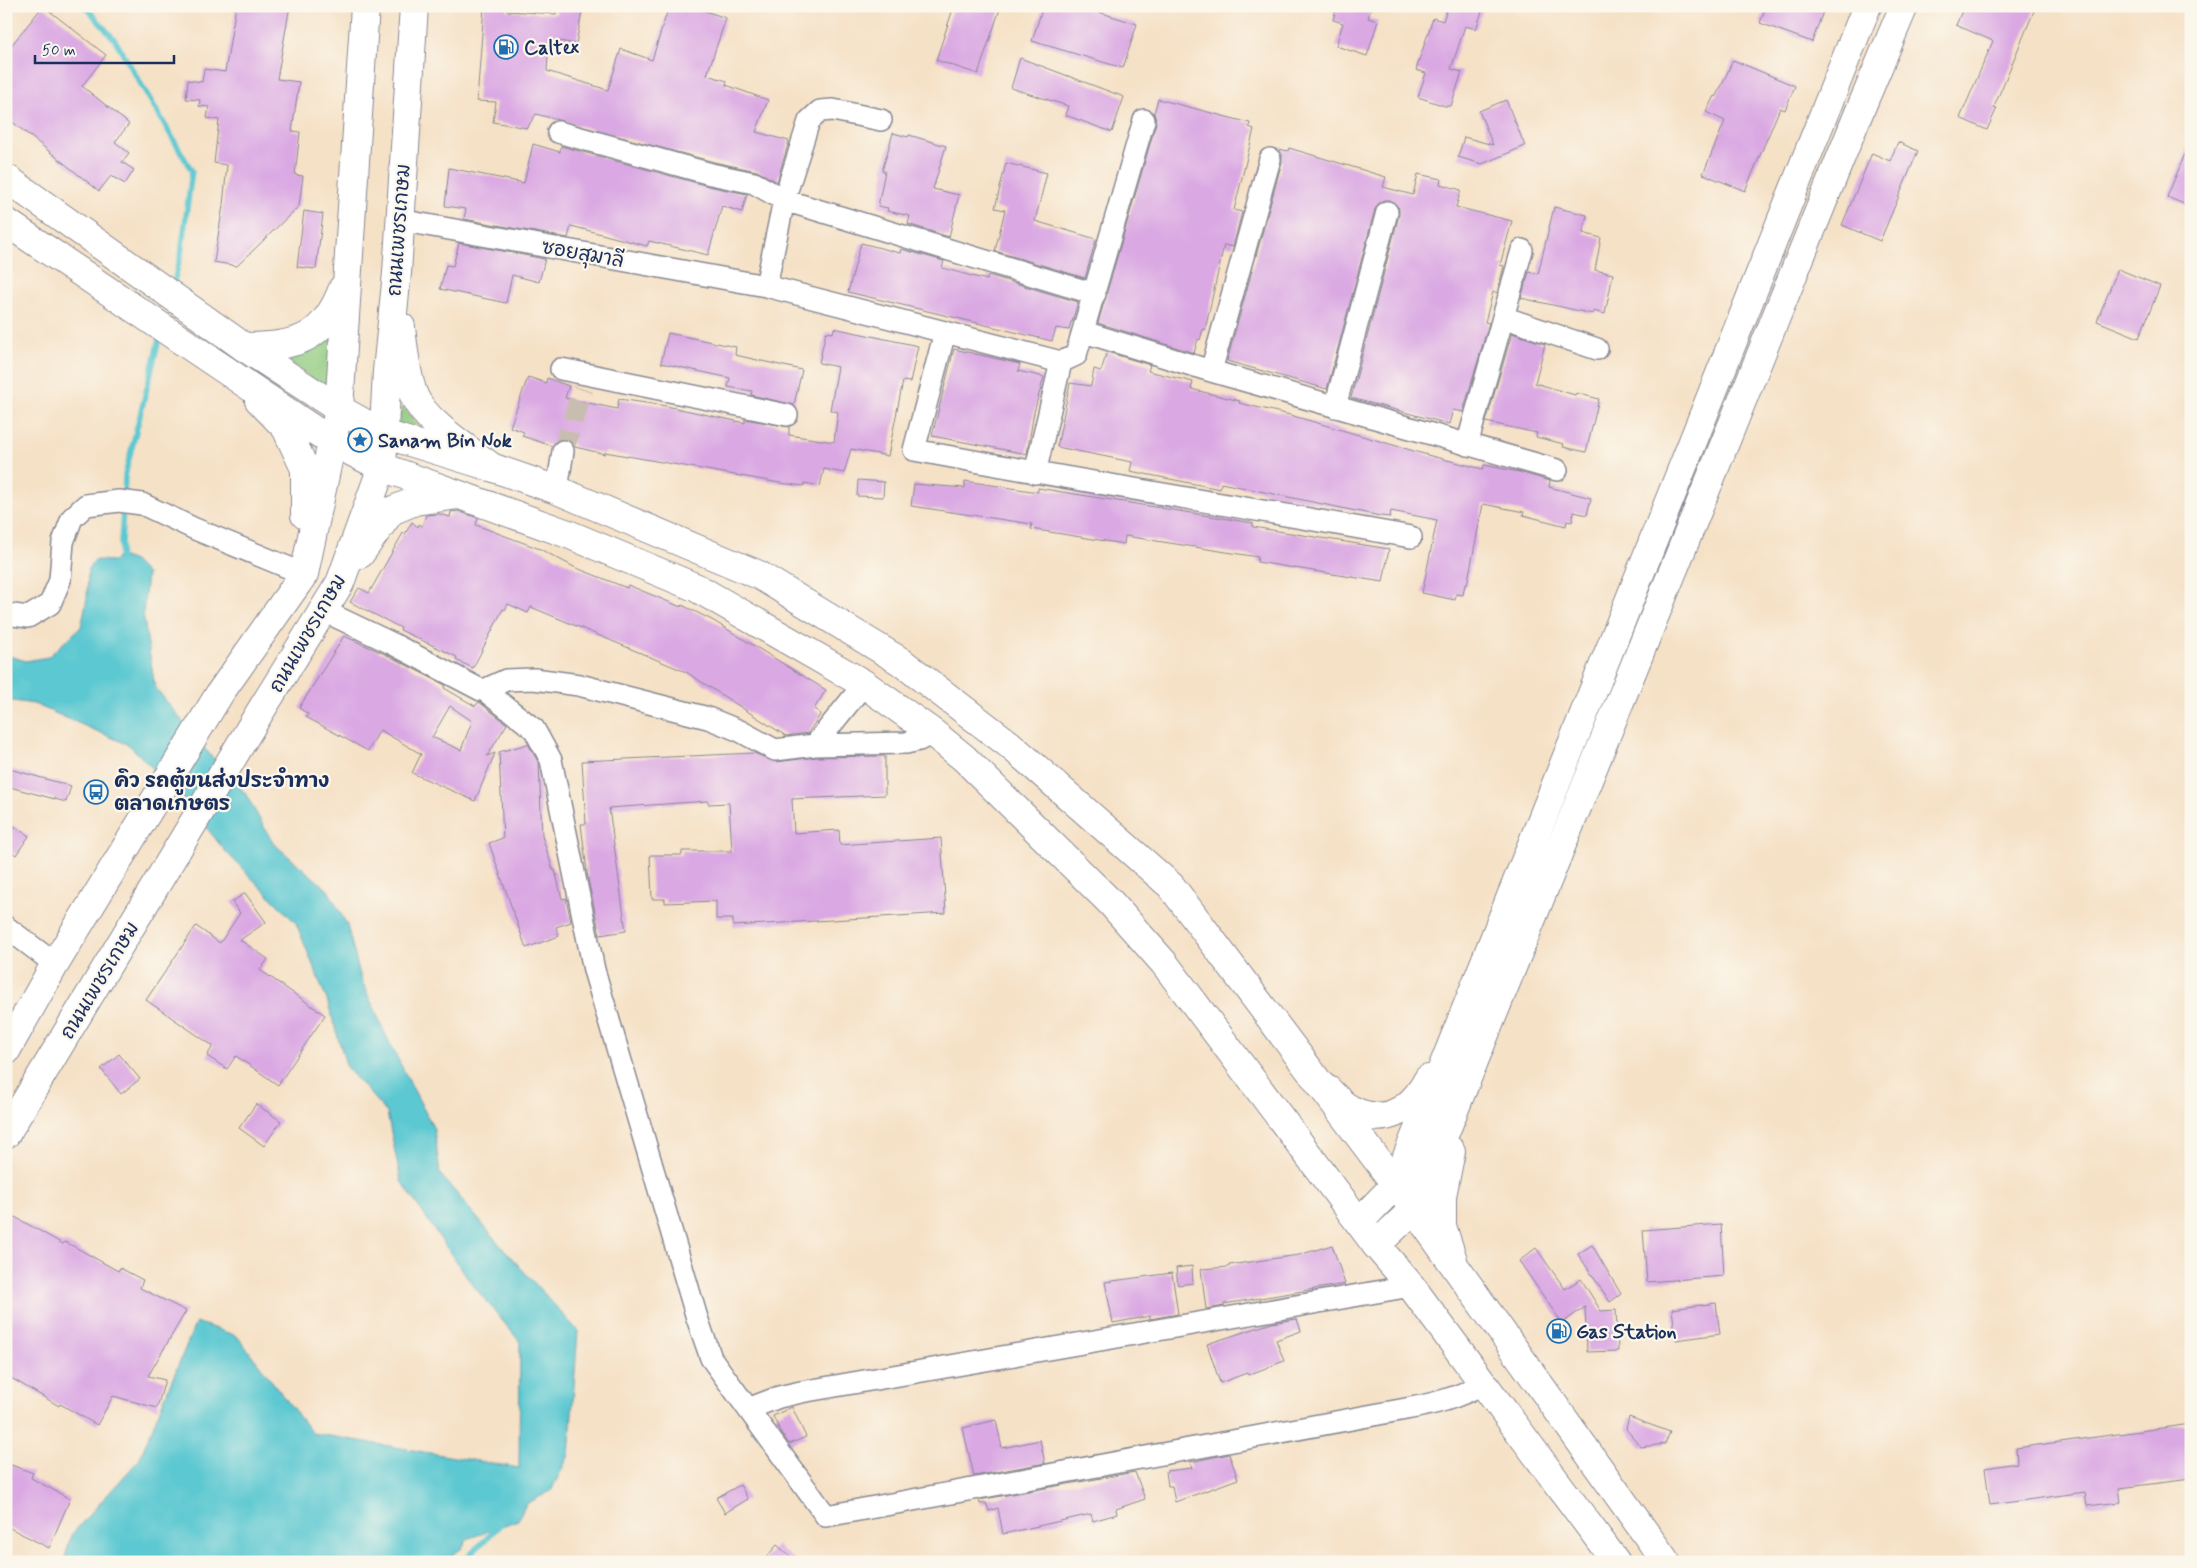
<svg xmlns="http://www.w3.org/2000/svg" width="2197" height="1568" font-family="Mynerve,'Playpen Sans Thai',sans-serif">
<rect width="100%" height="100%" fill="#fbf7ec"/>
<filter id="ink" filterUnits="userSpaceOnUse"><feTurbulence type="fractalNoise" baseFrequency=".02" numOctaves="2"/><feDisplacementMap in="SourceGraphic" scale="10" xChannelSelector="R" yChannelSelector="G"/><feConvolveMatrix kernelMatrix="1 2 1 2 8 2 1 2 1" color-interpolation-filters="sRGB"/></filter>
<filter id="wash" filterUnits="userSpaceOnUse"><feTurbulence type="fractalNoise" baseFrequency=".0096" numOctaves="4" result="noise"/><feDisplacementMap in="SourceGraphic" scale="20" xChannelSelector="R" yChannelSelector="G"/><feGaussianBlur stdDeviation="1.12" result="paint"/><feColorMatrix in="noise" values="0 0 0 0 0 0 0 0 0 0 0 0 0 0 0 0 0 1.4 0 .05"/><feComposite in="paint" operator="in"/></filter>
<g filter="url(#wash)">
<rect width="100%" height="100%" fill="#f5e1c6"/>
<path fill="#8eca7f" stroke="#547c6e" d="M335,330l-8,59 -42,-30 19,-7z
M402,406l27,32 -31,-11z"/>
<path fill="#5bc8d1" stroke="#3b7c98" d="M120,556l14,5 13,13 -4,40 12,73 49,61 41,45 28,50 55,47 19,35 14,54 28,63 45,87 6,45 60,71 78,86 -9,124 -18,36 -25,13 -8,16 -51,19 -5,9 -18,14h-380l7,-27 68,-75 57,-138 41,14 75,97 207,35 1,-126 -52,-63 -67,-98 -14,-68 -40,-45 -20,-68 -31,-77 -70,-71 -44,-55 -53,-52 -95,-41 -28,-4v-45l20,6 22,-4 33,-30 6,-29 1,-30 8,-8 17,1z"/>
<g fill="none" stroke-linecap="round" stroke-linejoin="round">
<path stroke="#5bc8d1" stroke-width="5.5" d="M85,6l30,34 77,131 -11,83 -8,32
M124,498l1,-23 35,-139
M120,562l3,-55
M463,1562l38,-38"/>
</g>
<g id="blocks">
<path fill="#daa8e3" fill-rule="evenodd" d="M43,6l63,49 -24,31 47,38 -14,18 14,11 -7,9 12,8 -9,14 -14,-8 -12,15 -93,-74v-65z
M236,6h54l-13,73 22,3 -7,49 8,1 -5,43 8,1 -4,30 -62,60 -23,-4 9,-57 4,-40 -13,-2 5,-43 -12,-2 2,-11 -10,-1 1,-6 -14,-1 2,-19 14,2 2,-13 21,3z
M484,6h23v5l49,3 1,-8h26l-7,38 -27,-5 -2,32 61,19 13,-41 31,11 17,-54h21l36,12 -19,57 20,6 -1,4 42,15 -12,32 33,9 -12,41 -20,-11 -43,-9 -178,-48 -9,14 -34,-6 3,-20 -19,-1z
M954,6h47l-23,68 -42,-14z
M1043,6h36l58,18 -14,44 -91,-27z
M1337,6h35l-4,12 10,3 -11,35 -31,-10 7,-23 -10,-3z
M1448,6h36l-8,23 -11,-3 -14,43 11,3 -11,34h-6l-27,-9 8,-24 -10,-3 17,-52 10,3z
M1766,6h59l-13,36 -52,-19z
M1964,6h72l-42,101 3,1 -10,22 -27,-12 33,-77 -37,-16z
M1020,58l104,39 -12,35 -47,-17 3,-9 -57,-18z
M1733,60l62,26 -10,24 -5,-2 -35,83 -42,-17 22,-53 -19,-9 8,-16 1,1 7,-12z
M1158,99l92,24 -1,4 5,2 -20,81 8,2 -9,35 -9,-2 -19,85 -2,-1 -3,11 -2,-1 -4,14 -96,-30 58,-200 -2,-10z
M1506,100l19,46 -43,18 -24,-7 6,-20 29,8 -14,-34z
M893,133l15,4 1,-2 37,11 -13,43 26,6 -10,42 -41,-13 2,-8 -23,-5 1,-3 -10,-2 7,-35h-3z
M2191,140v67l-24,-10z
M1898,142l20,9 -38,90 -38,-16 30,-72 18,8z
M533,144l27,8 1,-6 147,40 39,8 -5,18 -20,-6 -14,49 -59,-14 -2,5 -76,-20 -3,12 -104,-19 2,-10 -21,-3 4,-38 75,15z
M1289,148l97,29 -3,10 30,8 5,-21 23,5 -1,5 21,6 -5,17 56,14 -12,44 4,1 -7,27 -4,-1 -8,30 4,1 -26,89 -10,-2 -4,14 -98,-26 48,-183v-7l-8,-8h-8l-8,9 -48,180 -100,-28 55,-199v-7l-3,-6 9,2z
M1006,163l41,10 -12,48 61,18 -11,39 -90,-27 10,-41 -10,-2z
M1554,207l33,8 -4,18 18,5 -6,32 18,4 -8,40 -12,-3v3l-72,-16 8,-26 9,2z
M304,211l19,3 -7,55 -19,-2z
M459,243l86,16 -6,23 -27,-7 -6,28 -66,-14 6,-24 7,1z
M861,243l39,10 1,-4 43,12 -2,7 45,12 1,-5 90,27 -6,20h-1l-2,8 -13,-2 -4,13 -204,-49z
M2118,269l42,17 -21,52 -42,-17z
M834,328l84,18 -8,36 -7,-1 -15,75 -37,-7 -7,24 -20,-4 -4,17 -16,-3v3l-24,-3 -175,-31v2l-30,-7 -4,-5 -7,-3 -6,1 -6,6 -30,-10 2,-4 -14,-5 18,-50 18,6 1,-5 22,8 -4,12 52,11 2,-10 47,7 79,17v-4l44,8v8l45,7 4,-30 -8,-2 8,-43 -19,-4 7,-31 7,1z
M668,333l68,14 -1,8 67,15 -8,35 -43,-10 1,-4 -24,-4 2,-9 -69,-15z
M1512,333l33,11 -10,39 40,12 1,-2 23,6 -13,53 -23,-5 1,-3 -28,-7 1,-4 -51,-11z
M954,349l66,15 -2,7 26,6 -10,35 -7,42 -95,-18z
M1107,352l43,13 -2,6 45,11 -2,7 49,12 -1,2 51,12 141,41 52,13 1,-4 35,7 31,9 -1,6 42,11 -4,17 -13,-3 -2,10 -5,-1 -1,5 -43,-11 1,-3 -41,-8 -16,81 -2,-1 -2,11 -7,-1 -1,6 -33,-7 15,-73 -46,-9 -1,6 -10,-1 -159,-33 -1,6 -90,-18 2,-9 -75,-15 13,-64 21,3 3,-17 7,2z
M858,480l26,2 -1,15 -26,-1z
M965,481l73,11v-4l215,35v4l136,22 -6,33 -126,-20 1,-5 -133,-21 -1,8 -93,-15 1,-5 -121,-18 3,-22 51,4z
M458,511l20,7 -2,7 64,24 34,18 53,21 1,-3 53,22 1,-2 30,15 114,70 -12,19 7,5 -13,19 -22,3 -100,-64 -155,-65 -3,6 -20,-9 -3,6 -2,-1 -30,59 -17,-8 1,-3 -57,-27 1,-2 -51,-26 9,-14 10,5 34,-60 2,1 7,-12 6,5 1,-3 3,2 4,-11 13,-1 11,3 1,-5z
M344,636l43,19 58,30 -1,3 31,18 4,-4 28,22 -20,32 8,-3 -20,48 -63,-28 9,-19 -41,-24 -12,21 -62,-34 2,-3 -9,-6zM450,706l22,15 -11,29 -29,-13z
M528,744l11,19 3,73 11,34h2l7,29 4,-1 5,24 -15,5 3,9 -33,12 -37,-105 14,-5 -4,-86z
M754,753l22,9 40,-5 69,-1v39l-93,4 2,34 45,-3 1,15 101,-7 5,75 -213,13v-7h-17v-18l-51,2v-4h-13l-2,-44h32v-4h50l-3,-48 -21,1v-3l-99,7 17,123 -26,4 -12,-56 -7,-55h5l-4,-63z
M6,768l65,18 -5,16 -60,-16z
M6,821l23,15 -13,19 -10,-7z
M245,893l21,29 -26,18 28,19 -8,11 65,45 -47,70 -42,-29 -9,13 -20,-13 6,-10 -67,-46 50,-74 24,17 20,-30 -8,-11z
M119,1054l21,25 -19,15 -20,-25z
M256,1104l25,17 -17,25 -25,-18z
M6,1212l57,32 2,-2 10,5 43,24 2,-3 23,12 -3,8 46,23 -38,65 17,4 -8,28 -44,-12 -16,29 -37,-21 -1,2 -53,-31z
M1721,1224l3,52 -77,6 -4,-52z
M1332,1245l13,39 -121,20v2l-18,3 -5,-40 28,-2v-2l70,-10z
M1592,1245l29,49 -11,8 -32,-48z
M1536,1248l29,41 16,-10 20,32 15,-1 2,41 -31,1 -2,-45 -23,16 -43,-62z
M1192,1266l1,17 -15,2 -2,-17z
M1172,1273l6,41 -28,5v-3l-37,7 -8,-41z
M1716,1303l4,31 -44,6 -4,-31z
M1297,1319l4,12 -25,9 8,21 -36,14 -1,-2 -27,10 -13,-39 65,-21z
M792,1407l14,30 -17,7 -9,-13 -7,-15z
M1629,1417l41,15 -5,12 -24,3 -15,-18z
M996,1420l6,28 38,-8 5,23 -71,13 -11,-48z
M2191,1424v55l-72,9 2,14 -34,4 -2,-14 -95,13 -5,-37 32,-5 -1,-15z
M1229,1454l9,25 -63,23 -3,-16h-4l-2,-15 26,-3 -2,-6z
M6,1463l27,10 -2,5 39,21 -21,49 -43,-22z
M1135,1472l10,27 -29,10 1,5 -24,7 -2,-7 -88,20 -5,-26 -9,3 -3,-8 -6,1 -1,-4z
M740,1485l8,14 -23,14 -9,-15z
M777,1545l19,17h-34z"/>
</g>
</g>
<g filter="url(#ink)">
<use href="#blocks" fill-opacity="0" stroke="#888892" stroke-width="1"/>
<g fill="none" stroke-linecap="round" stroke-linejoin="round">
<path stroke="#c9bdb1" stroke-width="21" stroke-dasharray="21 11" stroke-linecap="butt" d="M563,451l20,-62"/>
<g stroke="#888892" stroke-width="24">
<path id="minor" d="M558,132l153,42 43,9 30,17 311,94
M399,220l367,66 295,76 15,-7 68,-235
M766,286l18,-86 25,-79 11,-10 13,-1 48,10
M1503,317l94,32
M945,332l-31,118c165,31 331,57 497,87
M1084,332l127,39 346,99
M561,369l226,46
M1211,371l59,-212
M1335,407l52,-195
M1467,445l55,-195
M1035,473l26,-111
M557,490l6,-39
M322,610l71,34 88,46h3l50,39 17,31 43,210 103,348 14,40 115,158 580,-107c28,-5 52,-11 76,-25
M6,614l22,3 22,-13 10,-24 3,-38 9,-24 14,-13 33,-4 23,3 53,25 109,45
M484,690l22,-10 28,-1 45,6 129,33 32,13 35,19 40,-5 91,-2 13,-3 14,-7
M815,745l49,-61
M6,927l49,37
M748,1409l31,-12 22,-5 610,-106"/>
</g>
<g stroke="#888892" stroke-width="30">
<path id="secondary" d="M401,327c2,19 6,51 13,69 12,27 53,52 76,70
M244,347c53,-1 79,-6 99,-59
M259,400l27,28 19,41v46
M360,554l31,-43 24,-10 44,-6
M6,1051l49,-87 165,-271 84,-119 35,-165 26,-403
M1328,1090c7,7 15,16 24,20 34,17 60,-1 76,-31
M6,1134l254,-422 80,-129 42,-116 5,-96 10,-98 17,-267
M1451,1151l-9,45v30l11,34
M1359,1222l37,-38 471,-1178
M1376,1245l38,-36 444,-1094 46,-109"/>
</g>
<g stroke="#888892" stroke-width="30">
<path id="primary" d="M6,178l238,169 95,62 45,25 107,33 66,23 202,85 141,86 110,84 161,141 243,323 252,353
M6,222l326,220 50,25 186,67 129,54 167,96 69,49 31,25 147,145 53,60 212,282 35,41 205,276"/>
</g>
<use href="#minor" stroke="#fff" stroke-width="21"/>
<use href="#secondary" stroke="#fff" stroke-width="28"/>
<use href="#primary" stroke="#fff" stroke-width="28"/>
</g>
</g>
<defs>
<g id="fuel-ring" transform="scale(1.25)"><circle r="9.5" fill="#fbf7ec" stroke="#1f6fb2" stroke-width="1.5"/><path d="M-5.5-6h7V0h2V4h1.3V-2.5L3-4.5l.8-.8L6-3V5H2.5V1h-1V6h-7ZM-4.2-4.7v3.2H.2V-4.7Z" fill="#1f6fb2"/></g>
<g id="sight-ring" transform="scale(1.25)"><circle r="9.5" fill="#fbf7ec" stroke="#1f6fb2" stroke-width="1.5"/><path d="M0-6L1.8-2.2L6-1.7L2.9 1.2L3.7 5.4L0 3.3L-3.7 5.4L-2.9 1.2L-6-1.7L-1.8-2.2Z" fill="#1f6fb2"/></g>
<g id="bus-ring" transform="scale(1.25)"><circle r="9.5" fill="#fbf7ec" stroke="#1f6fb2" stroke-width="1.5"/><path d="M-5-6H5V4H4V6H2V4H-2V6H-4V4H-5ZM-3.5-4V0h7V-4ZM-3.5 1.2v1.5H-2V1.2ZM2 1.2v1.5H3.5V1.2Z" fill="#1f6fb2"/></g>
</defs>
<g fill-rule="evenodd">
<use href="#fuel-ring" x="506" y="47"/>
<use href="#sight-ring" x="360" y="440"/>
<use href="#bus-ring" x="96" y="792"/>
<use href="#fuel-ring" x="1559" y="1331"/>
</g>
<g text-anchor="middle" stroke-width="4.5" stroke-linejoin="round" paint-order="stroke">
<g font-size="20" font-weight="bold" fill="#1b2f5e" stroke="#fbf7ec" text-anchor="start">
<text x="524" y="54">Caltex</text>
<text x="378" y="447">Sanam Bin Nok</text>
<text x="114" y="787">คิว รถตู้ขนส่งประจำทาง<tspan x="114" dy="23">ตลาดเกษตร</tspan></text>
<text x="1576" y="1338">Gas Station</text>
</g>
<g font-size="20" fill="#1b2f5e" stroke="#fbf7ec">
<text transform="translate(398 230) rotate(-86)" y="7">ถนนเพชรเกษม</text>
<text transform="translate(583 253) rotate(10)" y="7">ซอยสุมาลี</text>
<text transform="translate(307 633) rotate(-60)" y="7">ถนนเพชรเกษม</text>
<text transform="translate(99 980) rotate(-59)" y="7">ถนนเพชรเกษม</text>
</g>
</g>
<rect width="2197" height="1568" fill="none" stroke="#fbf7ec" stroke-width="25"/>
<path d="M35 55v8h139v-8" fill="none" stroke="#1b2f5e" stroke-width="2.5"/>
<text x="42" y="55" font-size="15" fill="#1b2f5e" stroke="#fbf7ec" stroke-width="4" paint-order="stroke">50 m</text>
</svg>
